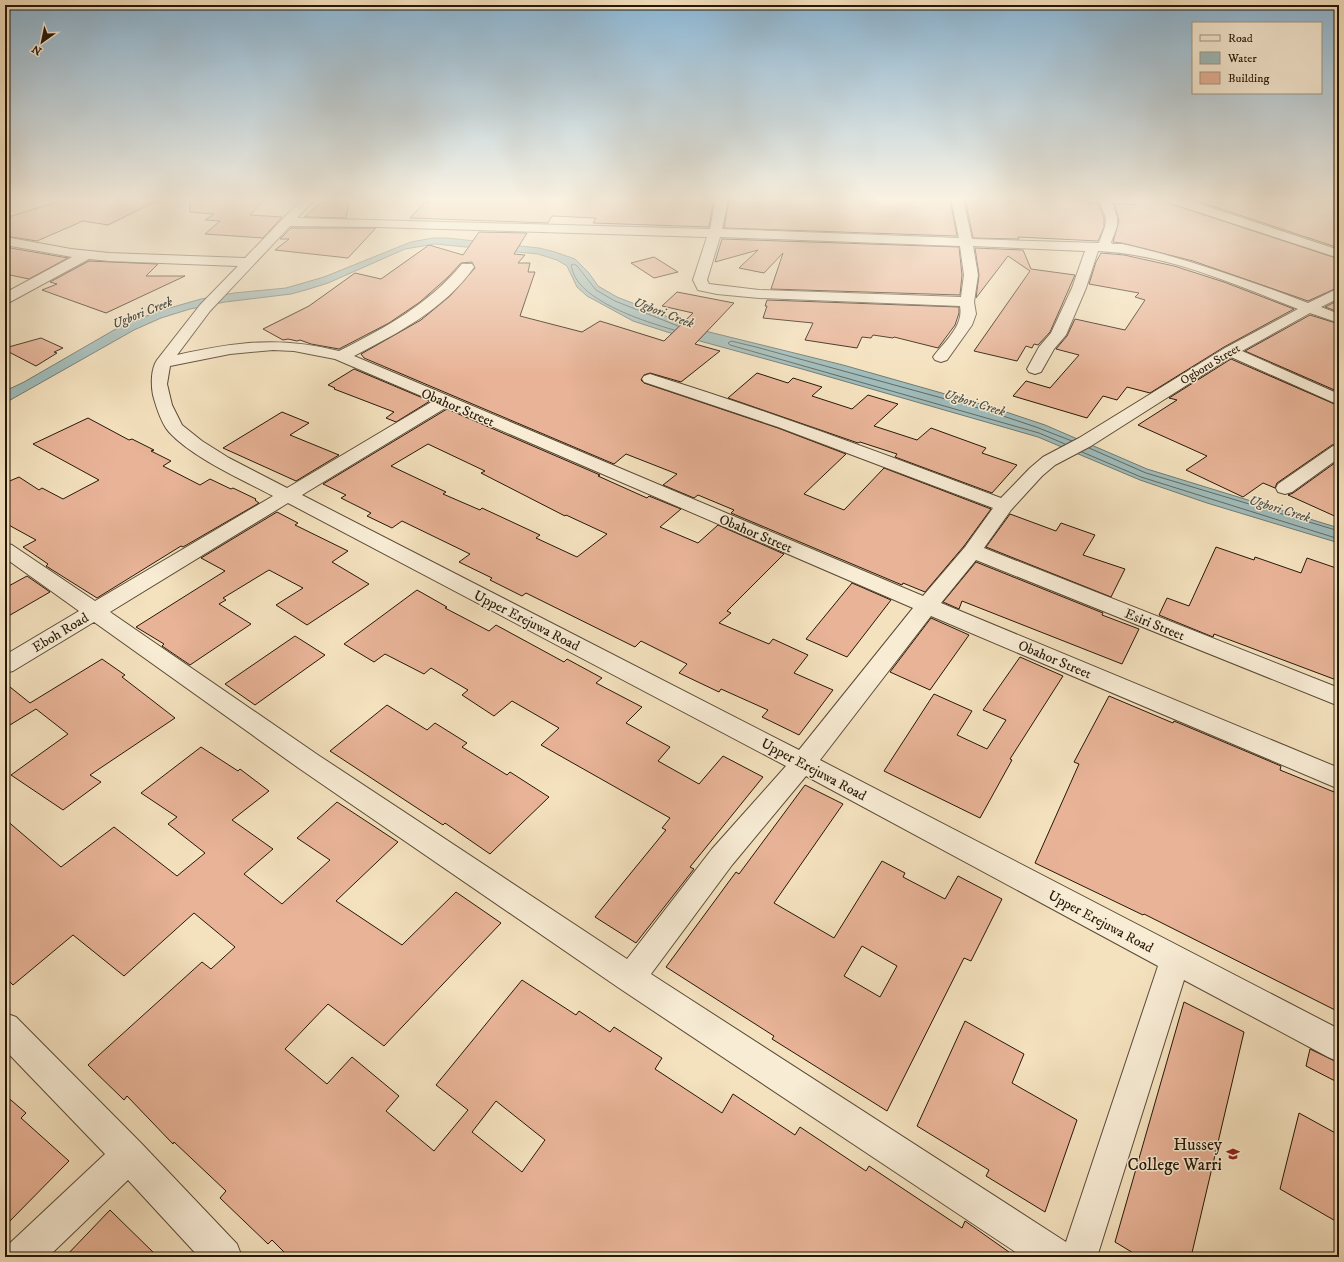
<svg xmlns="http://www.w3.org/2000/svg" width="1344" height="1262" font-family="'IM FELL DW Pica',serif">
<rect width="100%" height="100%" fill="#f4e1be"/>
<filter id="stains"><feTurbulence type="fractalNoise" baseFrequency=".005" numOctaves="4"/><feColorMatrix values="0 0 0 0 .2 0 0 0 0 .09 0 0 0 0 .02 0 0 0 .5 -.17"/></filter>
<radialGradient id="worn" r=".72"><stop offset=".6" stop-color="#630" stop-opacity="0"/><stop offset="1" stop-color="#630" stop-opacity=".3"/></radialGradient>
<path fill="#9fbbba" stroke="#6f7a72" d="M433,238h14l92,10 16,4 20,7 14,14 9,13 19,11 84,33 142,35 148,42 54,18 102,44 192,59v15l-132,-40 -67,-23 -102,-43 -236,-68 -135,-37 -34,-11 -46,-25 -10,-9 -10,-21 -10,-6 -19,-6 -103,-10 -30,5 -77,34 -19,6 -18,5 -66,8 -35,7 -29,9 -27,12 -129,73v-12l19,-9 97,-56 38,-15 42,-12 33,-6 52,-5 38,-11 87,-35z"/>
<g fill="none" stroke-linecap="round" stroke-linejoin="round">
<path stroke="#636a60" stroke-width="1" d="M674,330c-28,-8 -84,-26 -99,-53 -2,-4 -3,-8 -4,-12l3,-1 3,2 19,24 19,11 63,25
M1065,444l-26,-11 -309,-88 -2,-2 3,-2 25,6 226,62 54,18 36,14
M1089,448l57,25 193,58
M1082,452l59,25 198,62"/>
</g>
<path fill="#e8b397" stroke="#271807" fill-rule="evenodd" d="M66,199h95l-53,26 -25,-4 -46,20 -32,-5v-18z
M190,199h75l-15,16 32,2 -19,21 -58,-4 15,-13 -15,-1 9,-6 -24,-2z
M326,199h23l-3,19 -42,-1z
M430,199h284l-5,28 -116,-4 3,-5 -44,-2 -4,7 -138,-5 14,-15h4z
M729,199h221l7,37 -233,-8z
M965,199l83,3 -1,-2 51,3 6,15v9l-6,14 -80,-4 1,2 -46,-1z
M1134,199h31l3,4 171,56v28l-31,14 -115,-40 -71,-18 -9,-1 6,-21 -5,-18 23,2z
M1191,199h140l3,5 5,1v43z
M291,228h84v1l-27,29 -73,-8 14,-11h-9z
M479,232l48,1 -13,21 11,1 -7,8h12l-2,9h7l-15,44 62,16 18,-11 64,20 29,-28 -31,-7 15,-14 57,11 -39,41 25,7 -39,31 -31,-9 -6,2 -3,5 3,3 134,45 68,26 -42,40 40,16 40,-42 107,41 -27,37 -39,46 -22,-9 -1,2 -171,-72 3,-3 -36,-15 -4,3 -31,-13 14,-11 -51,-20 -12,10 -250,-106 -3,-4 60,-34 29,-24 25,-28 -3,-6 -11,1 -13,14 -28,25 -31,21 -50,26 -28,-5 -11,-4 -3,1 -9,-2 -5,1 -20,-11 46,-23 46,-33 26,6 48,-34 34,10z
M722,239l237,8 3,28 -2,20 -189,-6 12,-36 -19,20 -25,-5 19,-18 -43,12z
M5,247l63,11 -39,21 -24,-5z
M975,248l48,2 8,19 44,6 -25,57 -12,13 -4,-1 -2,4 -6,-2 -9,15 -43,-10 56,-80 -22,-15 -32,42 3,-23z
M1101,253l23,2 50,11 50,16 70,27 -70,38 -74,46 -23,-6 -10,13 -14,-4 -16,22 -74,-22 13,-15 24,7 29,-33 -23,-6 11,-13 8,-17 50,11 20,-30 -10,-3 4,-4 -50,-9 7,-22z
M654,257l24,15 -24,6 -23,-15z
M89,261l69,3 -12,12h39l-79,37 -64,-23 15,-6 -7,-2z
M767,300l192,7v6l-4,12 -17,23 -44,-11 -1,1 -20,-3 -2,3 -9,-1 -5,11 -52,-8 8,-17 -50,-5 4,-12h-2z
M1339,300v12l-14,-5z
M1310,315l29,9v68l-94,-41z
M41,338l22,10 -9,4 3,1 -21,13 -31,-16v-2z
M1231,359l108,47v38l-7,1 -55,38 -2,5 -12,-5 -20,14 -57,-27 21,-14 -69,-31 39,-25 -8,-2z
M354,369l76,32 -34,21 -10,-4 8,-6 -60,-23 1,-1 -7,-3z
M757,373l31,10 5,-5 29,9 -10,9 40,13 16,-14 30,9 -24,22 43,14 14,-12 55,20 -4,5 35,12 -25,28 -97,-36 2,-3 -37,-12 -2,1 -130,-45z
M447,409l153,66 -2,1 49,22 2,-2 32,13 -21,18 38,16 20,-18 66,29 -57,57 4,2 -12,10 50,21 4,-5 35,16 -14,18 39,17 -34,45 -37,-18 6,-7 -47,-21 -2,3 -40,-19 8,-9 -46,-23 -6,6 -109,-54 -4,3 -32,-16 2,-2 -33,-16 11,-8 -68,-33 -10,7 -25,-12 4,-3 -30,-15 5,-3 -23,-11zM428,444l57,27 -4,2 84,43 1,-1 41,19 -30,23 -41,-19 4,-3 -58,-27 -2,2 -37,-16 3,-2 -55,-26z
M282,412l27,11 -19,12 49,20 -43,26 -73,-33z
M88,418l41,22 3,-1 22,11 -3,1 20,10 -8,5 37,19 10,-6 21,10 2,-1 23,11 -1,1 4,3 -76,44 -2,-1 -84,52 -51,-32 2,-2 -25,-17 13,-7 -31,-17v-40l14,-6 20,13 3,-2 21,11 36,-19 -66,-36z
M1339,460v58l-51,-23 5,-2z
M277,512l21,11 -3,2 53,26 -16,11 37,22 -62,41 -31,-20 27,-17 -34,-18 -46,28 3,2 -7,4 32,20 -61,41 -28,-19 2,-2 -28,-17 89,-56 -24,-13z
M1010,514l46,17 5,-8 34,12 -12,20 42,14 -14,28 -125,-50z
M1216,547l38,13 1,-3 46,16 6,-15 32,11v112l-125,-47 -1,3 -54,-22 8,-17 22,8z
M976,562l127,51 -1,2 37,14 -17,35 -160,-63 -3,8 -16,-7z
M27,576l23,16 -45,26v-30z
M852,583l39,17 -44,57 -41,-18z
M417,590l30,17 -2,1 44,23 7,-6 68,37 3,-3 35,19 -6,5 46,24 -16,16 44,24 -12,14 41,23 24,-28 40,21 -73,90 4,2 -58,74 -41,-26 71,-87 -4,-2 8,-10 -129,-73 18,-17 -47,-27 -18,15 -32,-21 6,-5 -37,-22 -7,6 -39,-20 -11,8 -30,-18z
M931,618l38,17 -39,55 -40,-18z
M295,636l30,19 -70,50 -30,-21z
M1020,657l43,19 -53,83 2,1 -32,58 -96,-47 50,-77 38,17 -15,24 30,14 19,-29 -23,-10z
M102,659l23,16 -3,2 53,41 -85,57 11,7 -38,28 -52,-35 57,-41 -32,-25 -31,19v-45l25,20z
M1109,696l64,27 1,-2 107,45 -1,4 59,24v218l-195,-98 -1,1 -108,-52 44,-99 -5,-2z
M387,705l40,25 8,-7 32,20 -5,4 45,28 3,-3 39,25 -59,57 -45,-31 -2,2 -113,-74z
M201,747l37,24 2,-2 29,22 -37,29 41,29 -29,25 38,30 48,-44 -33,-22 40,-36 61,40 -62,59 66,44 54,-53 45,31 -117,123 -56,-42 -43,45 42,35 25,-27 47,39 -13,15 48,40 34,-41 -32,-25 86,-105 54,35 3,-4 31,21 4,-5 48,31 -7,11 67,44 11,-19 62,41 5,-8 66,44 3,-5 93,62 3,-7 51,36h-727l-17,-17 -4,4 -48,-46 6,-7 -52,-49 -1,2 -46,-48 -3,4 -36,-35 114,-103 9,7 24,-22 -41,-34 -70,63 -51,-41 -60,50 -8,-8v-158l56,48 53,-40 63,49 28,-23 -37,-29 9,-7 -36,-24zM496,1101l49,39 -23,32 -50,-40z
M805,785l38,19 -69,99 60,35 48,-77 23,12 -2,4 42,22 13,-23 44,23 -31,62 -7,-3 -77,153 -115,-72 2,-3 -108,-69 70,-95 3,2zM862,946l35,20 -17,31 -36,-21z
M1184,1002l60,30 -53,225h-51l-25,-15z
M965,1021l59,33 -12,29 65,37 -32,92 -59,-36 3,-6 -72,-44z
M1310,1049l29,14v20l-33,-17z
M5,1095l21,18 -5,5 48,43 -64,65z
M1299,1113l40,22v88l-59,-34z
M110,1210l48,47h-93z"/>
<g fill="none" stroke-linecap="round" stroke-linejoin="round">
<g stroke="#5a4a35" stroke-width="2">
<path id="minor" d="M302,199h13l-18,19 413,11 6,-30h12l-6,30 237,9 -8,-39h12l9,40 127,4 6,-16 1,-9 -8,-19h12c9,21 10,22 1,43l1,2h10c64,14 125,36 186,59l31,-15v10l-18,9 18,7v9l-29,-10 -68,38 97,43v11l-108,-48 -140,89 -36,19 -13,11 -31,34 -27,38 355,140v18l-363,-146 -35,43 398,165v21l-408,-173 -111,144 519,269v33l-11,-5 -144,-77 -87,277h-74l-404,-269 -319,-219 -206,-147 -81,49 -8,2v-18l74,-44 -74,-53v-15l7,2 83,56 178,-105c-32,-17 -80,-38 -104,-64 -8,-9 -13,-26 -16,-37 -2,-11 -2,-26 4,-35l43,-55 38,-39 -129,-5 -20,-2 -79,43 -5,1v-10l67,-36 -67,-12v-8l66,12 38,4 136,5zM290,226l87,1 330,10 -14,43 5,10 19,4 42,4 201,8c4,20 -16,36 -27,51l2,3 6,2 6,-2 25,-35 4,-11 -2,-12 4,-27 -5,-29 112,5 -13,37 -21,45 -12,14 -12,22 2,3 6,2 6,-2 13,-23 12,-14 20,-47 12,-37c69,3 136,33 200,58l-73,39 -146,90 -36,19 -13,11 -29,30c-114,-43 -229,-86 -345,-122l-6,-2 -6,2 -2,3 2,3 134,45 215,81 -28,39 -42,49 -569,-240c44,-23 91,-47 120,-89l-2,-3h-10c-33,40 -77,64 -123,87 -60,-15 -102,-9 -162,4l33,-44zM720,237l240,9 4,29 -3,22 -202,-7 -50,-6 -2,-4zM273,350l21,1 41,8 98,42 -146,87 -58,-30 -27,-17 -20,-16 -10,-20 -5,-21 3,-18 60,-12zM447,407l466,201 -114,142 -497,-255zM288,503l498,263 -74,83 -85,110 -309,-204 -208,-143zM806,776l352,190 -92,276 -415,-268 81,-109z
M1166,199h19l154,51v8l-171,-56z
M1332,199h7v5l-4,-1z
M1339,445v13l-47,34 -7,2 -7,-2 -2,-4 2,-4 55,-38z
M5,1013l11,4 125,126 96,101 5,13h-43l-71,-77 -80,77h-43l4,-13 96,-90 -100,-104z"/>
</g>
<use href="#minor" fill="#f8ecd5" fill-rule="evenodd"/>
</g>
<linearGradient id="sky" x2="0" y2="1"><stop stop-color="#8bb7d6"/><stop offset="0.53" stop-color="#faf2e2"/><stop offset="1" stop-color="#faf2e2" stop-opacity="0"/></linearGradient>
<rect width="1344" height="376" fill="url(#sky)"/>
<defs>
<g id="university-bare" transform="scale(1.08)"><path d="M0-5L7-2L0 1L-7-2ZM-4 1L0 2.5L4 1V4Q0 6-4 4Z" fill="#8f2418" stroke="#f8ecd5" stroke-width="2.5" paint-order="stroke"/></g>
</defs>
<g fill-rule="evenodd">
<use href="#university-bare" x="1233" y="1154"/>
</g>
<g text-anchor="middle" stroke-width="3" stroke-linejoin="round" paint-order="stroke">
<g font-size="12" fill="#271807" stroke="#f8ecd5">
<text transform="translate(1210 364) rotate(-31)" y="4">Ogboru Street</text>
</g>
<g font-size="13" font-style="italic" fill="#515146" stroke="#f8ecd5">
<text transform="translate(142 312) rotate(-22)" y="5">Ugbori Creek</text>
<text transform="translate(664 312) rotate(21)" y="5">Ugbori Creek</text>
<text transform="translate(975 402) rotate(17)" y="5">Ugbori Creek</text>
<text transform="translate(1280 508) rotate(17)" y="5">Ugbori Creek</text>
</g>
<g font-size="14" fill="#271807" stroke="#f8ecd5">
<text transform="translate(458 407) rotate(23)" y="5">Obahor Street</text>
<text transform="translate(756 533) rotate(23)" y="5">Obahor Street</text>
<text transform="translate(527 620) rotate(27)" y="5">Upper Erejuwa Road</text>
<text transform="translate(1155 624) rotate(22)" y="5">Esiri Street</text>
<text transform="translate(60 632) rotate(-31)" y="5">Eboh Road</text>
<text transform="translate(1055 659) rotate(23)" y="5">Obahor Street</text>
<text transform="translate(814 769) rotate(28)" y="5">Upper Erejuwa Road</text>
<text transform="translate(1101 921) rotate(28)" y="5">Upper Erejuwa Road</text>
</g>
<g font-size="17" fill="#271807" stroke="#f8ecd5" text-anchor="end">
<text x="1222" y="1150">Hussey<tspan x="1222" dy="20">College Warri</tspan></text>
</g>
</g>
<rect width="1344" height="1262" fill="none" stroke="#f4e1be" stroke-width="20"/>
<rect x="6" y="6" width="1332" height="1250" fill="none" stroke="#271807" stroke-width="2"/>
<rect x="10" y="10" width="1324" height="1242" fill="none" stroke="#271807"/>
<rect x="1192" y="22" width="130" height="72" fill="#f8ecd5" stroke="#a49783"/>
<rect x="1200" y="35" width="20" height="6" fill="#f8ecd5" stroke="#a49783"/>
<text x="1228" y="42" font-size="12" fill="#271807">Road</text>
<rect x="1200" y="52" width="20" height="12" fill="#9fbbba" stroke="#a49783"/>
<text x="1228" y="62" font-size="12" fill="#271807">Water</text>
<rect x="1200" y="72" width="20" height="12" fill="#e8b397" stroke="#a49783"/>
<text x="1228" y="82" font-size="12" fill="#271807">Building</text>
<g transform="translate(42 42) rotate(213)" stroke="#f8ecd5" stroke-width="3" paint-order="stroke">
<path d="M0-3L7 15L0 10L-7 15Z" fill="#271807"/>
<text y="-6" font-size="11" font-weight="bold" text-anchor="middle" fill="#271807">N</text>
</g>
<rect width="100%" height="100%" filter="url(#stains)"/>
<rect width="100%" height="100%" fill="url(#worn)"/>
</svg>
